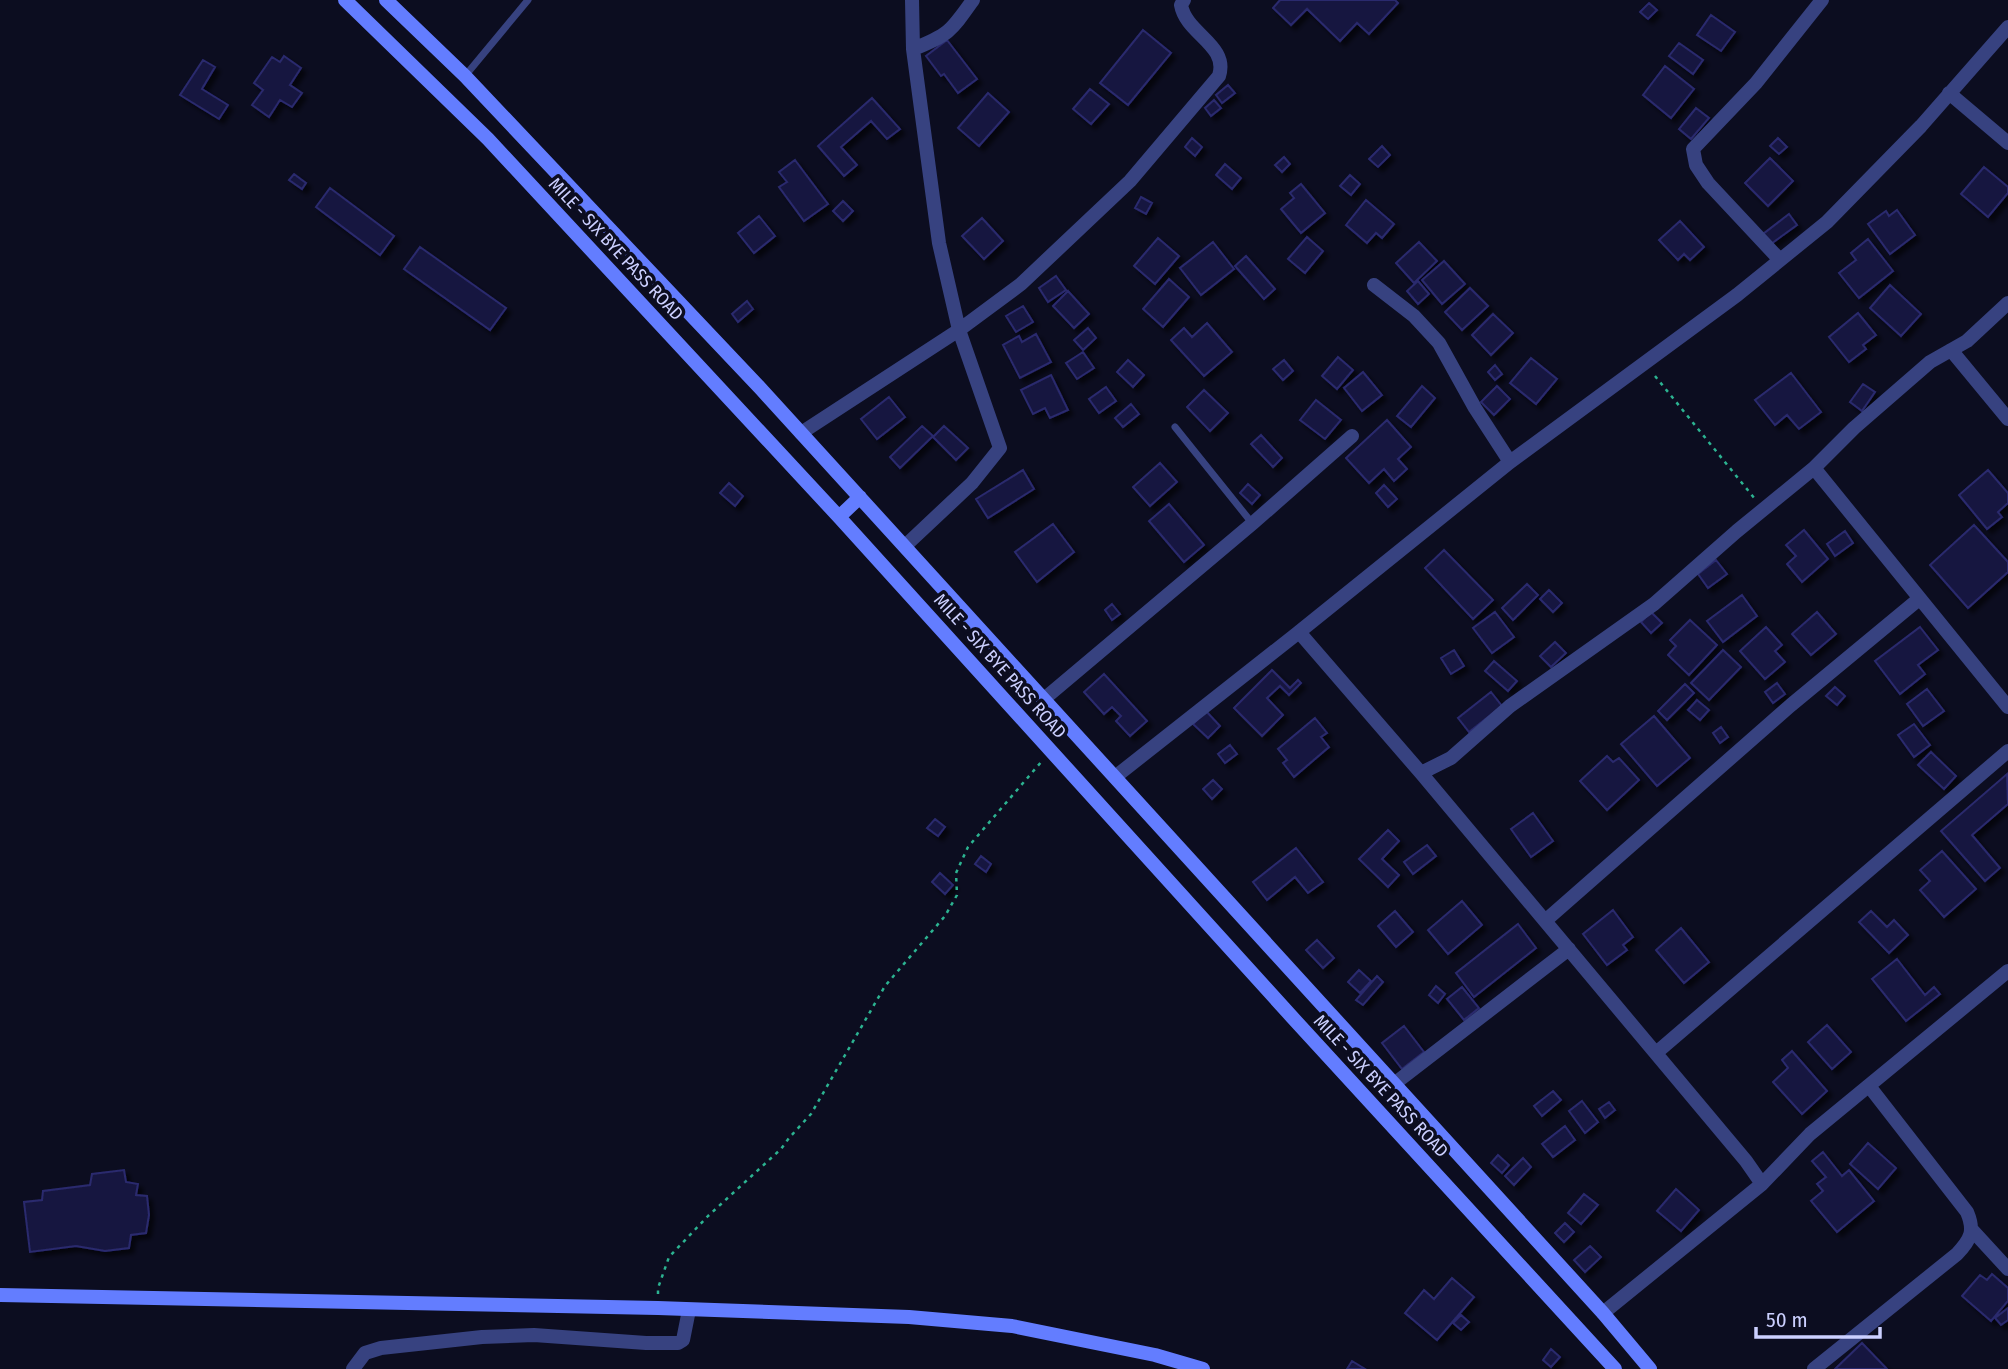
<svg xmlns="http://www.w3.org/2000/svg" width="2008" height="1369" font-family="'Fira Sans Condensed',sans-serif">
<defs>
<filter id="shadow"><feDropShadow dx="4.5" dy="4.5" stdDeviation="2" flood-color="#0009"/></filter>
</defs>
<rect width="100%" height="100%" fill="#0c0d20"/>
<path fill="#191841" stroke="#2a2a6e" stroke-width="2" filter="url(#shadow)" d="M1280,0h115l3,3 -29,31 -12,-11 -17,18 -33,-32 -16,16 -18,-17z
M1649,3l8,7 -9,9 -8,-7z
M1711,15l24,17 -14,19 -24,-16z
M1143,30l28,23 -43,52 -28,-22z
M947,40l30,39 -19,14 -14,-19 -3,2 -15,-20z
M1679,43l24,17 -10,14 -24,-18z
M284,56l17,12 -11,17 12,8 -10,14 -12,-7 -11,17 -17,-12 11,-15 -9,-7 18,-26 8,5z
M203,60l12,7 -13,22 26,16 -9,14 -39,-24z
M1665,66l29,23 -23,29 -28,-23z
M1228,85l7,8 -13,10 -6,-8z
M1090,89l19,15 -18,20 -18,-15z
M988,93l21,19 -30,34 -21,-18z
M872,98l28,31 -13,10 -16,-18 -30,26 16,18 -13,11 -26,-30z
M1214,100l7,8 -10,8 -6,-8z
M1696,108l13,10 -18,21 -12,-10z
M1192,138l10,9 -7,9 -10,-9z
M1778,138l9,9 -8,7 -9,-8z
M1382,146l8,9 -12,12 -9,-8z
M1284,157l6,7 -8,8 -7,-7z
M1770,158l23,23 -25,25 -23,-23z
M795,160l33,44 -24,17 -25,-34 8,-5 -8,-10z
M1225,164l16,14 -9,11 -16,-14z
M1984,167l24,20v6l-20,24 -27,-23z
M294,174l12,9 -4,6 -13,-9z
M1350,175l10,9 -9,11 -11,-9z
M1301,184l24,29 -24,20 -20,-24 13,-11 -4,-5z
M330,188l64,48 -14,19 -64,-48z
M1141,197l11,6 -6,11 -11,-6z
M1366,200l28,24 -12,14 -6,-5 -9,10 -21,-18z
M843,201l10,10 -10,10 -10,-10z
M1897,210l18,25 -25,19 -22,-30 18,-13 3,5z
M1789,214l8,11 -26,19 -8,-10z
M759,216l16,20 -21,17 -16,-20z
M982,218l21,23 -19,18 -22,-23z
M1680,221l24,26 -14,13 -6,-6 -6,6 -19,-20z
M1307,237l16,14 -18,22 -17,-14z
M1158,238l21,18 -24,28 -21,-18z
M1868,239l25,32 -34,27 -20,-25 17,-13 -5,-7z
M1213,242l21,27 -33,26 -21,-27z
M1419,242l18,19 -23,22 -18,-20z
M420,247l86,61 -16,22 -86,-61z
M1246,256l29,33 -11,10 -29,-33z
M1444,261l21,23 -23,20 -20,-24z
M1056,276l10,14 -18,12 -9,-14z
M1169,279l20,18 -26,30 -20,-18z
M1418,281l11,13 -11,10 -11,-13z
M1890,285l31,29 -20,22 -31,-28z
M1470,288l18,18 -26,24 -17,-18z
M1068,291l21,23 -15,14 -21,-22z
M747,301l6,8 -15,13 -6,-8z
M1023,306l10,16 -17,10 -10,-16z
M1858,313l18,22 -13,10 3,4 -17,13 -20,-25z
M1493,314l20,19 -22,22 -19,-20z
M1207,323l25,29 -28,24 -33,-36 13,-12 8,9z
M1088,328l8,10 -13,12 -9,-10z
M1036,334l15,28 -31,16 -17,-33 16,-9 3,6z
M1083,352l11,16 -17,11 -11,-16z
M1338,357l15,13 -16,19 -15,-13z
M1531,358l26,21 -21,25 -26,-21z
M1128,360l16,15 -11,12 -16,-15z
M1284,360l9,11 -10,9 -10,-11z
M1495,365l7,9 -7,6 -7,-8z
M1363,372l19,23 -20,16 -18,-23z
M1791,373l30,39 -22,17 -12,-14 -12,10 -20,-25z
M1051,375l17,35 -18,8 -5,-10 -12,6 -12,-24z
M1863,384l12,8 -13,19 -12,-9z
M1422,386l13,12 -24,29 -14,-11z
M1497,386l13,13 -16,16 -13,-13z
M1106,387l10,14 -17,12 -10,-14z
M1204,390l24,23 -18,18 -23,-24z
M889,397l16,20 -28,22 -16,-20z
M1316,400l25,20 -16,19 -25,-19z
M1131,404l8,10 -16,13 -8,-9z
M1387,420l24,27 -13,12 9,10 -13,12 -10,-12 -15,14 -23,-25z
M922,426l11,10 -33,32 -10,-11z
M944,426l24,22 -12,12 -23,-23z
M1261,435l21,23 -9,9 -22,-23z
M1160,463l17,19 -27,24 -17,-19z
M1023,470l11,19 -46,29 -12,-19z
M1988,470l20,23v10l-10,9 4,5 -15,12 -28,-34z
M729,483l14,13 -8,10 -15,-13z
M1248,484l12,11 -8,9 -12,-11z
M1384,485l13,14 -9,8 -12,-14z
M1169,504l35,41 -20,17 -35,-41z
M1053,524l21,28 -37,30 -22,-30z
M1974,525l34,37v10l-40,36 -38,-43z
M1804,530l24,29 -26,23 -15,-18 9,-8 -10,-11z
M1845,531l8,12 -18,13 -8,-12z
M1444,550l49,50 -20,19 -48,-51z
M1716,560l11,14 -19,14 -10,-14z
M1527,584l11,11 -25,25 -11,-12z
M1549,590l13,13 -9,9 -13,-13z
M1742,595l15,21 -34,26 -16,-21z
M1112,604l8,10 -8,6 -7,-10z
M1495,612l19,25 -22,16 -19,-25z
M1651,612l11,11 -11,10 -10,-11z
M1817,612l19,22 -25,21 -19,-21z
M1690,620l27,25 -28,30 -21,-20 8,-9 -6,-6z
M1766,627l16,18 -7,6 10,11 -20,17 -25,-28z
M1920,627l18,23 -20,15 7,9 -25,20 -25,-33z
M1555,642l11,11 -15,14 -11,-11z
M1454,650l10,16 -13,8 -10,-16z
M1723,650l18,17 -32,33 -18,-17z
M1494,661l23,20 -9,10 -23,-20z
M1272,670l18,18 8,-8 3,3 -12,12 -9,-9 -13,12 16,17 -21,21 -28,-28z
M1104,674l43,47 -17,15 -14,-15 5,-5 -9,-9 -8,7 -20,-22z
M1777,683l8,11 -12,9 -8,-11z
M1685,684l9,9 -27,27 -9,-9z
M1835,687l10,9 -8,9 -11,-9z
M1927,689l17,22 -21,15 -16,-22z
M1491,692l11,14 -33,26 -11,-14z
M1697,700l12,10 -9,10 -12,-10z
M1206,711l14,15 -12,12 -15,-14z
M1654,716l36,42 -33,28 -36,-42z
M1315,718l12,15 -6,4 8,10 -35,30 -11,-14 4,-3 -9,-11z
M1914,724l16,21 -16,12 -16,-22z
M1721,727l7,10 -8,6 -7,-10z
M1230,745l7,9 -12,9 -7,-9z
M1931,752l25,24 -12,13 -26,-24z
M1607,756l6,6 6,-4 20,22 -32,30 -27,-29z
M2007,774l1,30 -36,31 28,33 -15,13 -44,-50z
M1213,780l9,9 -10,10 -9,-10z
M1533,813l20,28 -22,16 -20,-28z
M935,819l10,8 -7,9 -11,-8z
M1388,830l11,11 -17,18 17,16 -11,12 -29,-28z
M1427,845l9,11 -23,18 -9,-12z
M1296,848l27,34 -15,11 -13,-16 -28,23 -14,-18z
M1942,851l34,38 -32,28 -24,-27 10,-9 -10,-11z
M981,856l10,8 -5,8 -11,-8z
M940,873l13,12 -8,9 -13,-12z
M1462,901l20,24 -34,29 -20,-24z
M1613,910l20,27 -10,8 4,5 -20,15 -24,-31z
M1395,911l18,21 -17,15 -18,-21z
M1871,911l16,16 7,-7 14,15 -19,18 -30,-31z
M1518,924l18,24 -62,49 -18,-24z
M1681,928l28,34 -25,21 -28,-33z
M1317,940l17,18 -11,10 -17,-18z
M1897,959l28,36 9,-8 6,7 -34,27 -34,-42z
M1359,970l12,11 -11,12 -12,-11z
M1377,976l6,6 -20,23 -7,-5z
M1436,986l9,8 -7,9 -9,-8z
M1462,987l17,21 -15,12 -17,-21z
M1827,1025l24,27 -19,17 -24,-27z
M1404,1026l20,26 -22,17 -20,-26z
M1792,1051l35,40 -25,23 -29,-32 15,-14 -6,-8z
M1553,1091l8,9 -19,16 -8,-10z
M1582,1101l16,21 -13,11 -16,-22z
M1609,1102l6,8 -10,8 -6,-9z
M1565,1126l10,14 -22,17 -11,-13z
M1868,1143l28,25 -18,21 -28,-25z
M1823,1152l19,24 7,-6 25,31 -37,31 -26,-31 12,-10 -6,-7 9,-7 -14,-16z
M1498,1155l11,10 -7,8 -11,-10z
M1523,1158l8,9 -17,18 -9,-9z
M124,1170l2,12 12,2 -2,11 11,1 2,19 -3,18 -15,2 -2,13 -24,3 -29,-5 -46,6 -6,-50 18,-2 1,-9 47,-6 2,-11z
M1676,1189l23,21 -18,21 -24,-20z
M1584,1194l14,11 -17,19 -13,-11z
M1565,1223l9,9 -10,10 -9,-9z
M1590,1246l11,11 -16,15 -11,-12z
M1992,1274l16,14v13l-17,20 -29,-25 18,-21 7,5z
M1452,1278l22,19 -37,43 -32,-27 19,-23 10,9z
M2008,1308v12l-7,5 -6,-7z
M1461,1315l8,7 -8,8 -8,-7z
M1862,1343l25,26h-52z
M1551,1349l9,8 -9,10 -8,-7z
M1352,1361l13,8h-18z"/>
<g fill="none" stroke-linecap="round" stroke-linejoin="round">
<path stroke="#2cb391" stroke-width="2.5" stroke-dasharray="3.5 5" stroke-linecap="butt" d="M1655,376l100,123
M658,1294v-6l11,-31 39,-41 73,-67 8,-11 22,-24 74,-128 60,-70 12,-21 -1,-22 12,-26 74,-86"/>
<path stroke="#374280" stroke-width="7" d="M465,76l63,-76
M1175,427l77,96"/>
<path stroke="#374280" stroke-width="14" d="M912,0l1,49 26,194 20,87 62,-46 109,-103 89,-105c10,-31 -33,-42 -38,-71l3,-5
M913,49c36,-14 38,-18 60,-49
M1949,93l59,50
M1780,260l-72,-77 -12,-18 -3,-16 63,-66 66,-83
M1374,285l40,31 25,27 36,65 35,54
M1951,350l57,69
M801,433l158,-103 41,118 -28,35 -67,63
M1814,468l194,239
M1299,632l211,-170 227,-167 90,-73 94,-96 87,-99
M1044,699l209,-176 99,-87
M1421,773l30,-15 59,-52 144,-102 83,-73 77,-63 40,-40 76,-66 37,-21 41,-38
M1115,777l184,-145 122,141 325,388 16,23 -159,129
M1545,921l246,-216 128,-106
M1656,1053l352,-302
M1394,1084l175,-135
M1762,1184l48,-50 198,-163
M1973,1231l35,38
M353,1369l12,-16 16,-5 101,-11 52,-2 112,8h32l5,-3 6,-30
M1814,1369l143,-115c14,-15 18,-23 10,-42l-98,-126"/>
<path stroke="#637dff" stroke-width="14" d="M345,0l143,139 351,378 453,500 323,352
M386,0l79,76 296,313 842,924 47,56
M839,517l21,-20
M0,1295l658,13 251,9 103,9 143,29 48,14"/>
</g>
<g text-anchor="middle" stroke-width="7" stroke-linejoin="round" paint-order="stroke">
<g font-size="18" fill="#ccd0ff" stroke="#0c0d20">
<text transform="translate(616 249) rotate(47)" y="6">MILE - SIX BYE PASS ROAD</text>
<text transform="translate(1000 666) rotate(48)" y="6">MILE - SIX BYE PASS ROAD</text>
<text transform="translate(1381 1086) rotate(47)" y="6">MILE - SIX BYE PASS ROAD</text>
</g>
</g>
<path d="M1756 1327v10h124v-10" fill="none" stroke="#ccd0ff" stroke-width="3.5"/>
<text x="1766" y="1327" font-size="21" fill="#ccd0ff" stroke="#0c0d20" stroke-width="5" paint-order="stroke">50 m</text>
</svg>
